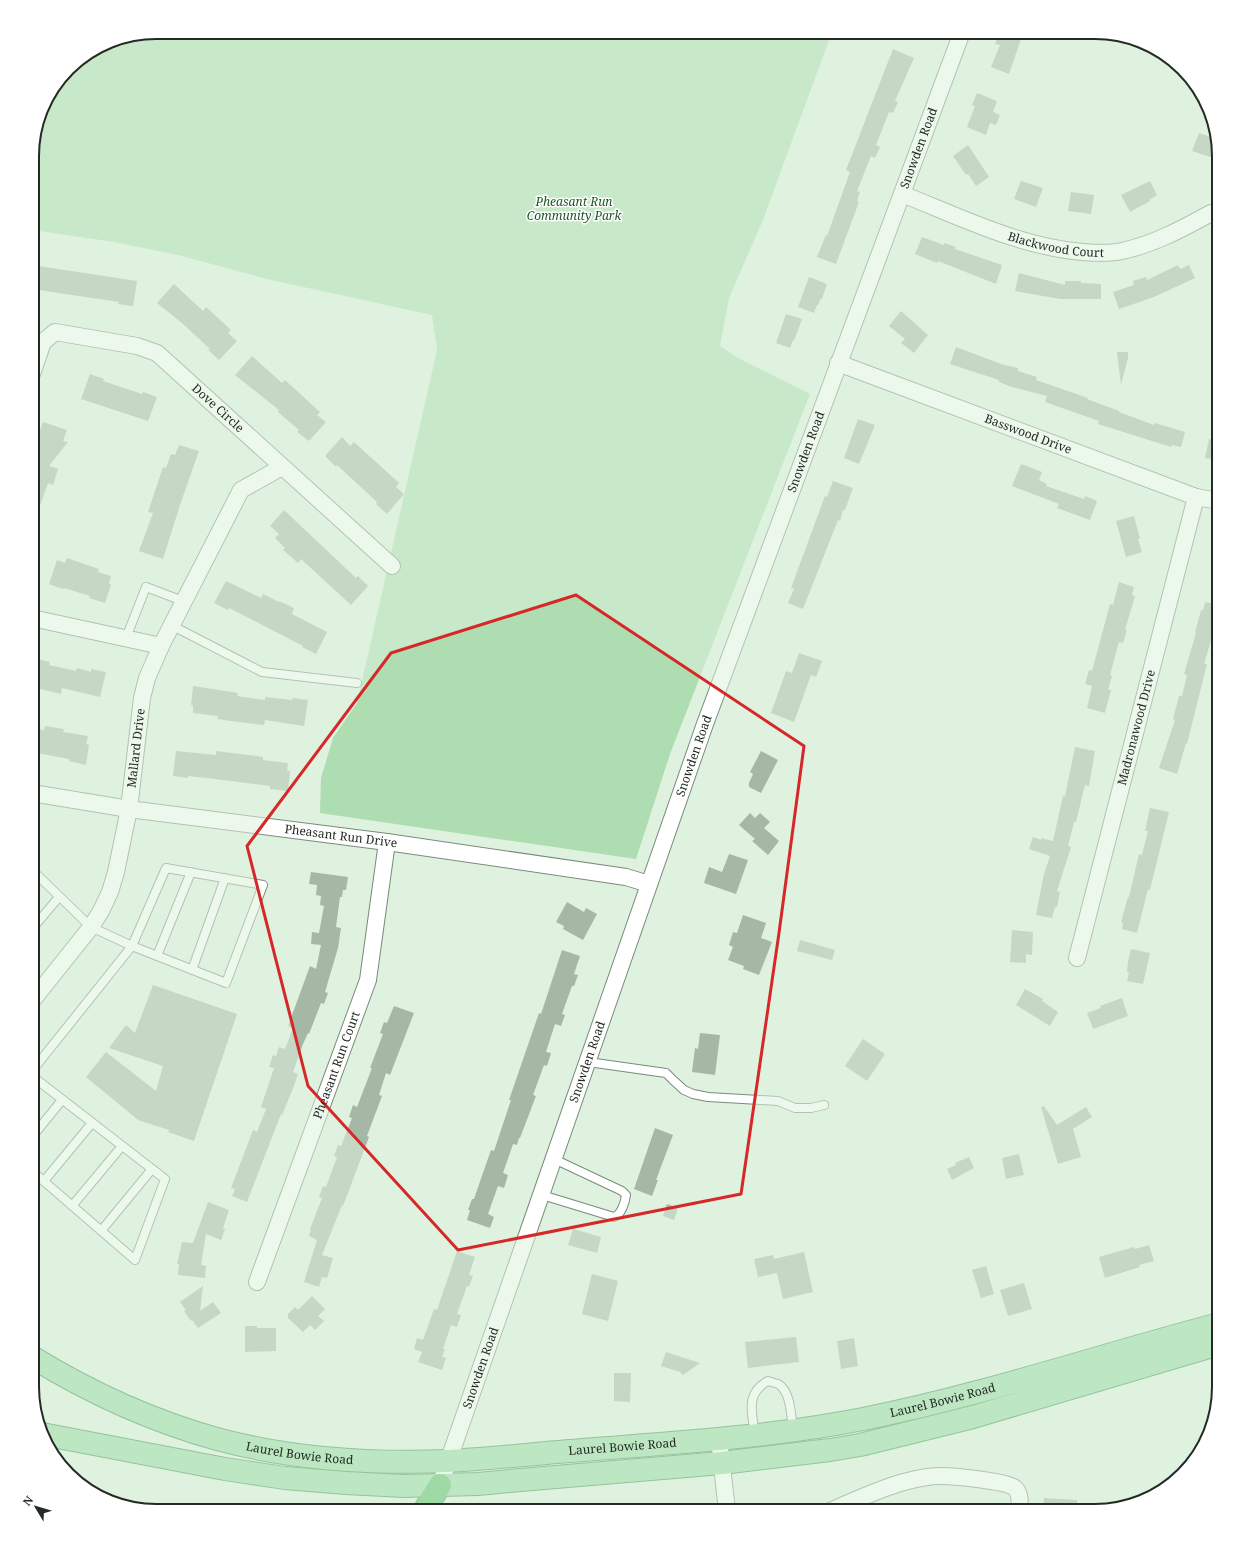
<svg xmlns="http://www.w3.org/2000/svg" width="1251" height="1543" font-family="'Noto Serif',serif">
<rect width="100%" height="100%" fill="#def2df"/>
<path fill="#adddb0" d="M156,32h676l-69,188 -34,78 -9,48 18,12 72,36 -140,360 -34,105 -316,-46 1,-35 12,-40 24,-35 80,-353 -5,-35 -161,-35 -93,-25 -64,-13 -82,-12v-82l13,-46 29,-39 35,-22z"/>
<path fill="#a5b8a6" d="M1000,32l21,7 -12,35 -18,-7 9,-22 -5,-1z
M893,49l21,9 -19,43 3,1 -5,11 -4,-1 -13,33 4,2 -5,11 -4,-2 -14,35 3,1 -3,9 2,1 -23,62 -19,-7 9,-22 1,1 23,-64 -4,-2z
M977,93l20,8 -4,11 7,3 -4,10 -6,-2 -4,12 -19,-8 8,-21 -3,-1z
M1199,133l17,6 3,21 -27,-9z
M968,145l21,32 -13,9 -8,-12 -2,1 -13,-19z
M1021,181l22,7 -7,19 -22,-8z
M1150,181l7,14 -8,5 1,1 -20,11 -9,-17z
M1071,192l23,3 -3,19 -23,-3z
M922,237l22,8v-2l12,4 -1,2 47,16 -6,19 -58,-23 -1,2 -22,-9z
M32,265l105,16 -4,25 -15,-2 1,-2 -87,-13z
M1178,265l2,4 9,-4 6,13 -41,19 -35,12 -6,-17 21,-7 -1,-4 13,-4 1,3z
M1019,273l46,12v-4h16v2l20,1v15h-41l-45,-8z
M809,277l18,7 -5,15 -1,-1 -3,7h-1l-3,8 -16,-6z
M174,284l29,27 3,-4 25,23 -3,3 9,8 -18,19 -11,-10 2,-1 -28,-26 -25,-20z
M901,311l27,24 -14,18 -13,-10 4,-4 -16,-13z
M786,314l16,5 -8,22 -1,-1 -3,8 -14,-5z
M956,347l48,18 14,3v3l19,6 -1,3 52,18 -1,1 32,12v1l35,13 1,-2 30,9 -4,15 -9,-2 -1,2 -73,-23 1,-3 -54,-19 2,-6 -35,-9 -13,-5v-2l-49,-16z
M1117,352h11v6l-7,27z
M252,356l30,27 3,-3 35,32 -3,3 9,7 -17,19 -12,-9 2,-2 -21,-18 1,-2 -44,-35z
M90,374l14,5 -1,2 39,13 1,-2 14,5 -9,24 -67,-22z
M858,419l17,6 -16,39 -15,-6z
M43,422l24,8 -4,11 5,1 -19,24 9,3 -5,16 -5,-2 -14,40h-2v-65l8,-22h-2z
M342,437l8,9 4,-4 45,41 -3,4 8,7 -17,20 -11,-10 1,-2 -40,-37 -1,2 -11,-11z
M1209,439l10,2v19l-14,-2z
M179,445l20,6 -19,54 -17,54 -24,-8 14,-38 -5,-1 15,-45 3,1 5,-14 4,1z
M1021,464l21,8 -3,8 8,4 -1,2 38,13 1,-3 12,5 -7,19 -33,-12 2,-4 -47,-18z
M833,481l20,7 -8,22h-2l-3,11 -2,-1 -35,89 -15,-6 6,-14 -3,-1 34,-92 2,1z
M284,510l72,68 2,-2 10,10 -17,19 -50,-46 -3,4 -15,-13 2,-2 -10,-10 4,-4 -9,-8z
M1134,516l6,23h-2l4,13 -16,5 -10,-36z
M67,558l32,11 -1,3 13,4 -2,8 2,1 -6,18 -16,-5 1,-2 -26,-8 -1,1 -14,-5 8,-24 8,3z
M226,581l35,17 2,-4 16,8v-1l15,7 -2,6 35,18 -11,22 -14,-7 1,-1 -74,-38 -1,2 -14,-7z
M1119,582l15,5 -2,8 3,1 -10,34h2l-4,13 -4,-1 -9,33 2,1 -4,14h3l-6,23 -18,-5 5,-22 -7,-2 4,-14 3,1 18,-67 3,1z
M1205,602l14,3v13l-5,20 -2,-1 -8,27h3l-20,80 -1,-1 -9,31 -18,-6 16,-48 -2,-1 6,-23h3l5,-21 -3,-1 12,-41h-1l6,-23h2z
M799,653l23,8 -6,16 -5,-2 -17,47 -23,-9 15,-42 6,2z
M32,658l18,4 -1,3 27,6 1,-3 14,4v-3l15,3 -6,25 -38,-9 -1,6 -29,-7z
M193,686l45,7 -1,3 13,2 15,2v-3l27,3 1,-2 15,2 -4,26 -39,-6 -1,5 -26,-3 -21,-3 1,-3 -25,-3v-8h-2z
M45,726l19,3 -1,3 25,4 -2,8 3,1 -3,20 -17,-4v-2l-37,-7v-24l12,2z
M1075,747l20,4 -6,35 -4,-1 -9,37h-2l-6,24 3,1 -14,44 3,1 -3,15h-2l-3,11 -16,-3 8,-41 6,-18 -21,-7 4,-12 8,3v-2l12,3 10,-45h2z
M176,751l40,4v-4l47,6v3l25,3 -1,8h3l-2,20 -18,-2v-3l-55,-7 -27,-3v2l-15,-2z
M761,751l17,9 -17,33 -12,-6v-4l4,-9 -3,-2z
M1150,808l19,4 -19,78 -2,-1 -11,44 -15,-4 1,-6 -2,-1 7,-25h1l10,-43 3,1 6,-24h-3z
M750,813l5,5 5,-5 10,9 -6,6 15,13 -11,14 -16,-14 3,-2 -16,-14z
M729,854l19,6 -12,34 -32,-11 5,-16 13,5z
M311,872l37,5 -2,13h-3l-1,7h-2l-4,30 5,1 -3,20 -13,44 3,1 -4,11 -3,-1 -12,31 -1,-1 -5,11 -10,28 5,2 -4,12 -12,29 -1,-1 -34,88 -15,-6 3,-7 -4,-1 22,-58 4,2 9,-23 -5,-2 13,-39 -5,-1 4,-12 3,1 3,-9 6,2 8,-21 -5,-2 22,-60 6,3 5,-24 -10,-1 1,-12 7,1 5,-27 -4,-1 1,-9 -5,-1 1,-10 -8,-1z
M567,902l17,10 2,-4 11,6 -14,26 -20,-11 1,-3 -8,-4z
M743,915l23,8 -5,15 11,4 -13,33 -16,-6 1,-3 -16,-6 5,-13 -4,-2 4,-13 4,1z
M1012,930l21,2 -1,23 -6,-1v9l-16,-1z
M800,940l35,10 -3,10 -35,-9z
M1131,949l19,4 -7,31 -16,-3 2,-9h-2l1,-10z
M562,950l18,6 -6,18 4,1 -4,11h-2l-10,28 3,1 -4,11 -6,-2 -9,28 5,1 -4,13 -3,-1 -11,30 3,1 -16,42h-1l-2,7 -4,-1 -10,29 5,2 -4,13 -6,-2 -10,28 6,3 -4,11 -23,-8 3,-10h-2l4,-11h2l3,-9 14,-40 3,1 17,-51h-2l30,-87 2,1z
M153,985l84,29 -43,127 -26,-9 1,-2 -31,-10 -52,-43 20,-25 50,39 7,-25 -54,-18 17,-23 9,8z
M1025,989l18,10 -1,2 16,11 -8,14 -34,-21z
M1122,998l6,18 -35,13 -6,-16 14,-5 -1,-2z
M394,1006l20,7 -24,62 -4,-2 -7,22 3,1 -15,40 2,1 -26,69 -1,-1 -20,50 11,3 -6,20 -5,-1 -3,10 -15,-5 13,-42 -8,-4 2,-7h-1l12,-31 -3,-1 4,-11 3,1 11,-30 -3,-1 4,-11 3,1 11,-28 -3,-1 4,-12 4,2 15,-39h-2l13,-34 -3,-1 4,-11 3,1z
M700,1033l20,2 -5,40 -23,-3 3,-24 3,1z
M863,1039l22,15 -18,27 -22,-15z
M1044,1106l13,19 29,-18 6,10 -19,12 8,28 -23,7 -17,-57z
M655,1128l18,7 -17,45h2l-6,16 -18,-7z
M1019,1154l5,21 -18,4 -4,-21z
M969,1157l5,11 -22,12 -5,-11 9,-4 -1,-2z
M208,1202l21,8 -6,18 2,1 -4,11 -15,-6 -5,31 5,1 -1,12 -27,-3 1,-11h-2l5,-22 11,1z
M667,1204l11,4 -4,12 -11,-4z
M573,1229l28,8 -4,16 -29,-8z
M1149,1245l5,16 -15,4 1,2 -35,11 -6,-21 35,-10 1,2z
M457,1251l18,6 -6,18 4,1 -4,11 -2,-1 -10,28 4,1 -4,12 -6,-2 -8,24h2l-3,8 4,1 -4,12 -24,-8 4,-10 -8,-3 3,-11 6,2 11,-31 3,1z
M804,1252l9,40 -30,7 -6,-26 -19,4 -4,-18 19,-4 1,4z
M986,1266l8,28 -13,4 -9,-28z
M592,1274l26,7 -10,40 -26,-7z
M1024,1283l8,26 -24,7 -8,-26z
M203,1286l-3,25 13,-9 8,11 -23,15 -6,-8 -1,1 -7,-10 2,-1 -6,-8z
M312,1296l13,13 -7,7 6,5 -9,9 -5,-5 -7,7 -15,-14v-4l7,-7 3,3z
M245,1326h12v2h19v23l-31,1z
M796,1337l3,25 -51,6 -3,-26z
M854,1338l4,28 -17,3 -4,-28z
M666,1352l34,11 -17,12 -3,-3 -19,-6z
M614,1373h17l-1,29 -16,-1z
M1044,1498l33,2v11h-34z"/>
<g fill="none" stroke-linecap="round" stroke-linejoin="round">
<g stroke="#7a8b7b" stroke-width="10">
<path id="service" d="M171,625l91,47 95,11
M126,638l20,-51 37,14
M32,929l27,-32
M157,956l34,-84
M192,970l33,-92
M588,1062l78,11 7,7 11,10 9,4 15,3 70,4 17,7h16l13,-3
M32,1071l100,-125 34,-78 97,17 -37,98 -94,-37 -41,-19 -59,-57
M32,1137l30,-37
M32,1171l103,89 30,-81 -133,-103
M44,1181l48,-58
M542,1195l72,22c7,-2 11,-14 12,-22l-4,-4 -68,-32
M72,1206l50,-60
M101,1231l51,-62
M755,1435c-3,-22 -10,-42 13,-54 3,1 7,2 10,3 13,7 13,32 15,45"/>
</g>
<g stroke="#7a8b7b" stroke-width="18">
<g id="minor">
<path id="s1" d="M902,194c58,23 118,53 181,58 12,1 26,2 39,-1 32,-7 60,-22 89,-38"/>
<path id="s2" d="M838,363l358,134 23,4"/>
<path id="s3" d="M32,374l11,-32 12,-10 82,14 20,7 235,213"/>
<path d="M32,618l129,28"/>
<path id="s4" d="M32,793l97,16 258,33 239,35 23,7"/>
<path id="s5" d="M1077,958l119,-461"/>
<path id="s6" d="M32,1001l59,-74 10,-16 9,-19 6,-20 13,-63 13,-111 5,-20 14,-32 80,-156 41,-23"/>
<path id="s7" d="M257,1282l111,-302 19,-138"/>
<path d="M719,1439l8,72"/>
<path id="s8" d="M440,1485l265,-761 257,-692"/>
<path d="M830,1511c24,-10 48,-22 74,-29 11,-3 25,-6 36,-6 13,0 67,5 75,12 6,6 5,15 4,23"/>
</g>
</g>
<g stroke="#3f8a4b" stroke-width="24">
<g id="primary">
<path id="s9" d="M32,1357c57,35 120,64 185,82 74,20 154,25 231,22 41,-2 82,-7 122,-10 98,-8 197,-13 293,-32 121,-24 238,-64 356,-95"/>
<path d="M42,1434l183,35 60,9 61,5 58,3 74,-2 42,-4 202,-17 108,-13 30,-5 113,-28 246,-73"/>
</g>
</g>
<g stroke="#3f8a4b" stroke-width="24">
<path id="motorway" d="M424,1511l16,-26"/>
</g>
<use href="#service" stroke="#fff" stroke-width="8"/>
<use href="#minor" stroke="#fff" stroke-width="16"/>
<use href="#primary" stroke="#95d7a0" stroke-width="22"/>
<use href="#motorway" stroke="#4ebd60" stroke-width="22"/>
</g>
<path d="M0 0H1251V1543H0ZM576,595l228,151 -25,187 -38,261 -283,56 -150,-164 -61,-240 144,-193z" fill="#def2df" fill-opacity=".55" fill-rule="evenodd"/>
<path fill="none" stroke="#d62828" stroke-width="3" stroke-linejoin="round" d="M576,595l228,151 -25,187 -38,261 -283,56 -150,-164 -61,-240 144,-193z"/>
<g text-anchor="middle" stroke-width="3" stroke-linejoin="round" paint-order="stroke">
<g font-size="12" fill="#242b24" stroke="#fff">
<text dy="4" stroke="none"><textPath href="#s8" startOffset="1420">Snowden Road</textPath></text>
<text dy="4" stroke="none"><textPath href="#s1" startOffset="163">Blackwood Court</textPath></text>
<text dy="4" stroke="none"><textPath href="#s3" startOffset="236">Dove Circle</textPath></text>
<text dy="4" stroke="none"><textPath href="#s2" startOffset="203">Basswood Drive</textPath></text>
<text dy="4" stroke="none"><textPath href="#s8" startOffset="1096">Snowden Road</textPath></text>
<text dy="4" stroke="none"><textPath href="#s5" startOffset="238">Madronawood Drive</textPath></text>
<text dy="4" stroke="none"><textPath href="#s6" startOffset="281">Mallard Drive</textPath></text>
<text dy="4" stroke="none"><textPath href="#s8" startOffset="772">Snowden Road</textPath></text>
<text dy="4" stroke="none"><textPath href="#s4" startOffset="312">Pheasant Run Drive</textPath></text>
<text dy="4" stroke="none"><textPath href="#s8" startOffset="448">Snowden Road</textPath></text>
<text dy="4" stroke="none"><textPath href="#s7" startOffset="231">Pheasant Run Court</textPath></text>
<text dy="4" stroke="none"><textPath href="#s8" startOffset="124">Snowden Road</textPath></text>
<text dy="4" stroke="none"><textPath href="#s9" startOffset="935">Laurel Bowie Road</textPath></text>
<text dy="4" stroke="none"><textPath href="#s9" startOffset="611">Laurel Bowie Road</textPath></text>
<text dy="4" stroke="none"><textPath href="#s9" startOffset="287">Laurel Bowie Road</textPath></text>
</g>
<g font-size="12" font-style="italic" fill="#195624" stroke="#fff">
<text x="574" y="206">Pheasant Run<tspan x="574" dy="14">Community Park</tspan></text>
</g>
</g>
<path d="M0 0H1251V1543H0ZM156 39H1095A117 117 0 0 1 1212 156V1387A117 117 0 0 1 1095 1504H156A117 117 0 0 1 39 1387V156A117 117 0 0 1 156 39Z" fill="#fff" fill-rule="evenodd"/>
<path fill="none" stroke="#242b24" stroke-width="2" d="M156 39H1095A117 117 0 0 1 1212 156V1387A117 117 0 0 1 1095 1504H156A117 117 0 0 1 39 1387V156A117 117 0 0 1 156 39Z"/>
<g transform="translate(36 1507) rotate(308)" stroke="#ffffff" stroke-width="3" paint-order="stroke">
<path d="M0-3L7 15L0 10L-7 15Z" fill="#242b24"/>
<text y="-6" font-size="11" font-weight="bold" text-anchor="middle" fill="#242b24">N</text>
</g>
</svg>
